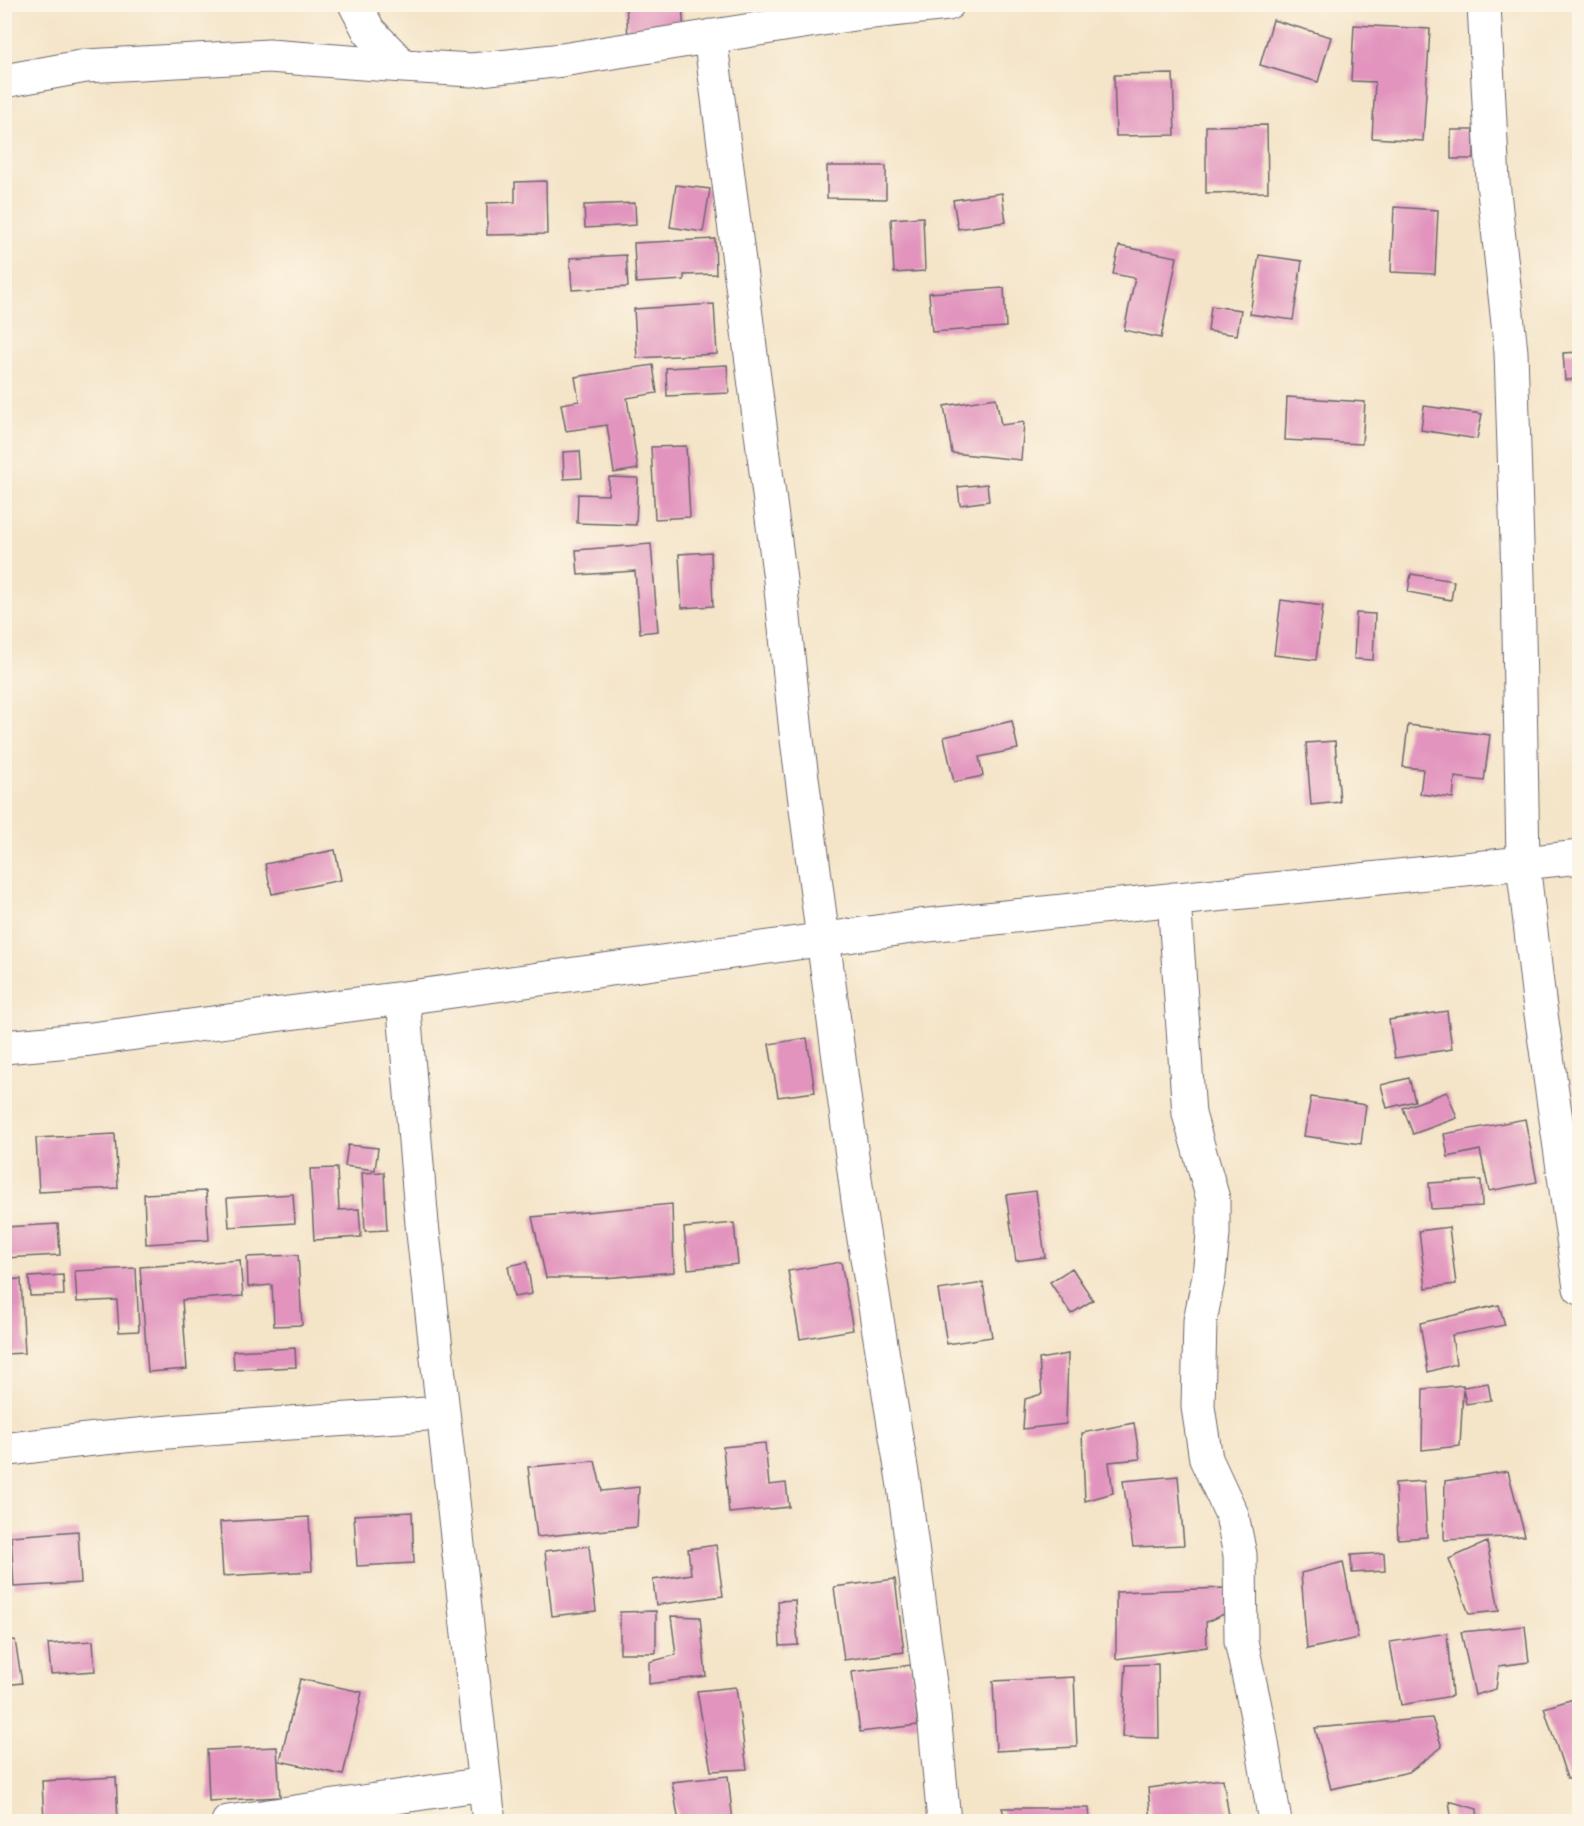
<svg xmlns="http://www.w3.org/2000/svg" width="1584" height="1826" font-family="Sriracha,sans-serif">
<rect width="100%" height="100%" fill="#fcf5e5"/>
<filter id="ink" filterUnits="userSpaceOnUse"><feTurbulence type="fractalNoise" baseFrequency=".0167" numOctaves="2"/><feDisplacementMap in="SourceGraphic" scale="12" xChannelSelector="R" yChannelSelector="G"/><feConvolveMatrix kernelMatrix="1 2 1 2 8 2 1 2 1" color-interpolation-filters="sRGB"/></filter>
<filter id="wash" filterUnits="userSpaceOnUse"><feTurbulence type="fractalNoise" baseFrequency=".008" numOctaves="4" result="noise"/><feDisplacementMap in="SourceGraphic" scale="24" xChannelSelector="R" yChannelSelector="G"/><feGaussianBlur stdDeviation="1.35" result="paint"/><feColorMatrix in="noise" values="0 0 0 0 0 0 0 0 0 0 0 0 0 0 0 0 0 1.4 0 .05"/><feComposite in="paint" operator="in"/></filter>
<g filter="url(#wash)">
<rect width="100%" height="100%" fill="#f4e4c8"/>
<g id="blocks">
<path fill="#e294be" d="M626,4h56l2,30 -56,3z
M1273,20l58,17 -13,45 -58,-17z
M1354,25l76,4 -7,112 -51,-3 3,-56 -24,-1z
M1173,74l2,61 -59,1 -2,-61z
M1267,125l1,67 -62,1v-67z
M1451,130h23v29h-23z
M827,166h59v33l-59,-1z
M546,181l1,53 -60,1v-32l28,-1v-20z
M676,185l34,4 -7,43 -33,-5z
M1002,193l4,29 -48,7 -5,-29z
M635,203l1,22 -51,3 -1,-23z
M1394,207l44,3 -3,64 -44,-2z
M923,217l2,54 -31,2 -3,-54z
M715,239l1,35 -32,1v5l-48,3 -2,-40z
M1119,246l58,11 -16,81 -37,-8 11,-52 -22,-4z
M626,255l2,32 -56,3 -2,-32z
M1259,255l43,6 -9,59 -43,-6z
M1004,288l2,39 -74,5 -3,-39z
M714,304l3,50 -80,4 -3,-49z
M1211,306l30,4 -4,25 -29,-4z
M1580,352v27l-15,1 -2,-27z
M653,365l4,28 -30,5 11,71 -24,4 -7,-48 -41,6 -5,-27 18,-3 -4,-24z
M727,365l2,28 -62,3 -1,-28z
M1287,397l78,5 -3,42 -77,-4z
M996,398l5,27 23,-3 -3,38 -69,-7 -8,-47z
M1424,406l58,8 -5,25 -56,-9z
M686,446l4,71 -35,2 -4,-72z
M580,451l2,27 -18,1 -1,-27z
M609,477l29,1 -2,47 -59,-2 1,-29 30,1z
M987,484l2,17 -29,4 -2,-18z
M651,544l7,87 -18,2 -5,-62 -57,4 -2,-25z
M711,552l2,54 -31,2 -3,-54z
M1411,574l43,7 -3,19 -43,-8z
M1281,600l42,6 -7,54 -42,-5z
M1356,613l19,1 -2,46 -19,-1z
M1012,721l6,28 -39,8 4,19 -29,6 -10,-45z
M1408,725l82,10 -6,46 -29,-4 -2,21 -33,-4 3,-25 -20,-2z
M1335,741l5,61 -29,3 -5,-62z
M335,850l6,30 -69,14 -7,-30z
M1447,1011l5,38 -57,9 -6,-38z
M807,1038l8,54 -37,5 -9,-53z
M1409,1078l6,23 -28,7 -6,-23z
M1447,1092l10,26 -44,16 -10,-26z
M1311,1097l55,8 -5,39 -57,-8z
M1525,1119l12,63 -48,9 -9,-41 -32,7 -4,-23z
M115,1134l3,54 -79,4 -3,-54z
M348,1145l30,3 -3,22 -30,-4z
M337,1168l2,42 20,-1 2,28 -47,3 -4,-71z
M384,1172l3,58 -22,1 -3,-58z
M1481,1180l1,26 -51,3 -2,-26z
M206,1191l3,49 -63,4 -2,-50z
M1036,1191l9,66 -29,4 -10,-66z
M293,1194l2,29 -66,4 -2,-29z
M672,1204l2,68 -70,6h-58l-14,-61z
M734,1223l4,41 -50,5 -4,-41z
M58,1224l2,31 -56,3v-31z
M1449,1227l7,57 -30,4 -7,-57z
M298,1255l4,70 -28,1 -2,-41 -24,2 -1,-30z
M240,1260l3,36 -61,4 5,69 -39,3 -8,-105z
M527,1262l5,32 -18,3 -6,-31z
M841,1262l12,68 -53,9 -12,-68z
M136,1268l3,63 -20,1 -2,-32 -40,2 -2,-31z
M1072,1268l21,32 -22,14 -21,-32z
M63,1275l1,20 -34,1 -1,-19z
M21,1279l4,74 -21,1v-74z
M983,1283l9,54 -45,7 -9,-54z
M1499,1305l6,20 -53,10 4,29 -28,8 -8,-49z
M295,1348l1,19 -62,3 -1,-19z
M1068,1354l-2,70 -43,5 2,-30 17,-5 -3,-35z
M1488,1383l3,17 -25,4 -3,-15 -3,57 -38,4 1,-61 40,-4v2z
M1134,1423l6,36 -31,3 4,31 -28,8 -3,-68z
M765,1443l4,42 17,-2 3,24 -60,6 -6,-66z
M595,1461l7,30 37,-4 -2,40 -100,10 -9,-70z
M1508,1471l17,65 -81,4 1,-59z
M1178,1476l6,69 -51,2 -10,-66z
M1424,1481l3,56 -29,2 -3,-56z
M412,1512l2,51 -57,3 -3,-51z
M309,1517l3,54 -89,5 -3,-54z
M78,1531l3,52 -67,4 -3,-51z
M1487,1542l12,69 -30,3 -20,-55z
M716,1545l7,51 -67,9 -3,-25 38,-6 -3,-25z
M589,1546l7,65 -44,5 -7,-65z
M1384,1553l1,18 -33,2 -1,-18z
M1343,1562l15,76 -51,11 -6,-76z
M895,1579l9,73 -60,8 -10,-73z
M1225,1588l6,23 -25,11 1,25 -91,12v-67z
M795,1600l3,45 -18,1 -2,-45z
M656,1611v42h-36v-41z
M671,1616l29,1 6,59 -57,8v-22l27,-7z
M1525,1626l4,36 -30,4 -3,23 -21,6 -14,-63z
M1447,1633l5,63 -51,9 -11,-63z
M15,1640l7,43 -17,2v-44z
M93,1641l2,30 -44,3 -3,-30z
M1158,1664l1,74 -37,-1 4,-72z
M911,1665l7,60 -58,7 -8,-60z
M1074,1677l3,70 -81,4 -3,-70z
M300,1679l62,13 -19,83 -63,-14z
M736,1687l11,82 -36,2 -14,-80z
M1580,1697v82l-13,-1 -23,-70z
M1432,1718l10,29 -33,25 -78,17 -16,-61z
M277,1747l3,50 -71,4 -2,-51z
M728,1776l5,46h-54l-7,-40z
M116,1777l2,45h-74l-2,-41z
M1223,1779l7,43h-79l-3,-34z
M1449,1801l28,8 1,13h-26z
M1002,1808h87l1,14h-84z"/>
</g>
</g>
<g filter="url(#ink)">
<use href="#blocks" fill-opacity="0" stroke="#6c666c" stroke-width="1.5"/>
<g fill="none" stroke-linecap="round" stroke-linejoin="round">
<g stroke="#6c666c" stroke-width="35">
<path id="minor" d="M355,4l14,27 34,35 69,4 90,-10 292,-46 94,-10
M1484,4l9,178 18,170 7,224 5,287 16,137 41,288
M710,36l70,544 16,152 27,207 36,269 45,278 30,228 10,108
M4,81l82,-15 183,-10 134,10
M1174,899l15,215 24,85v35l-4,42 -9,45 -2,86 8,52 26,56 8,40 1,86 18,84 16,97
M403,998l19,226 67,598
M4,1047l87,-8 312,-41 516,-72 661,-69
M4,1450c146,-20 292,-27 439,-37
M228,1822l256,-38"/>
</g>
<use href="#minor" stroke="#fff" stroke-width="33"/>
</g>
</g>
<rect width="1584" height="1826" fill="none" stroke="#fcf5e5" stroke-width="24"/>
</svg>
